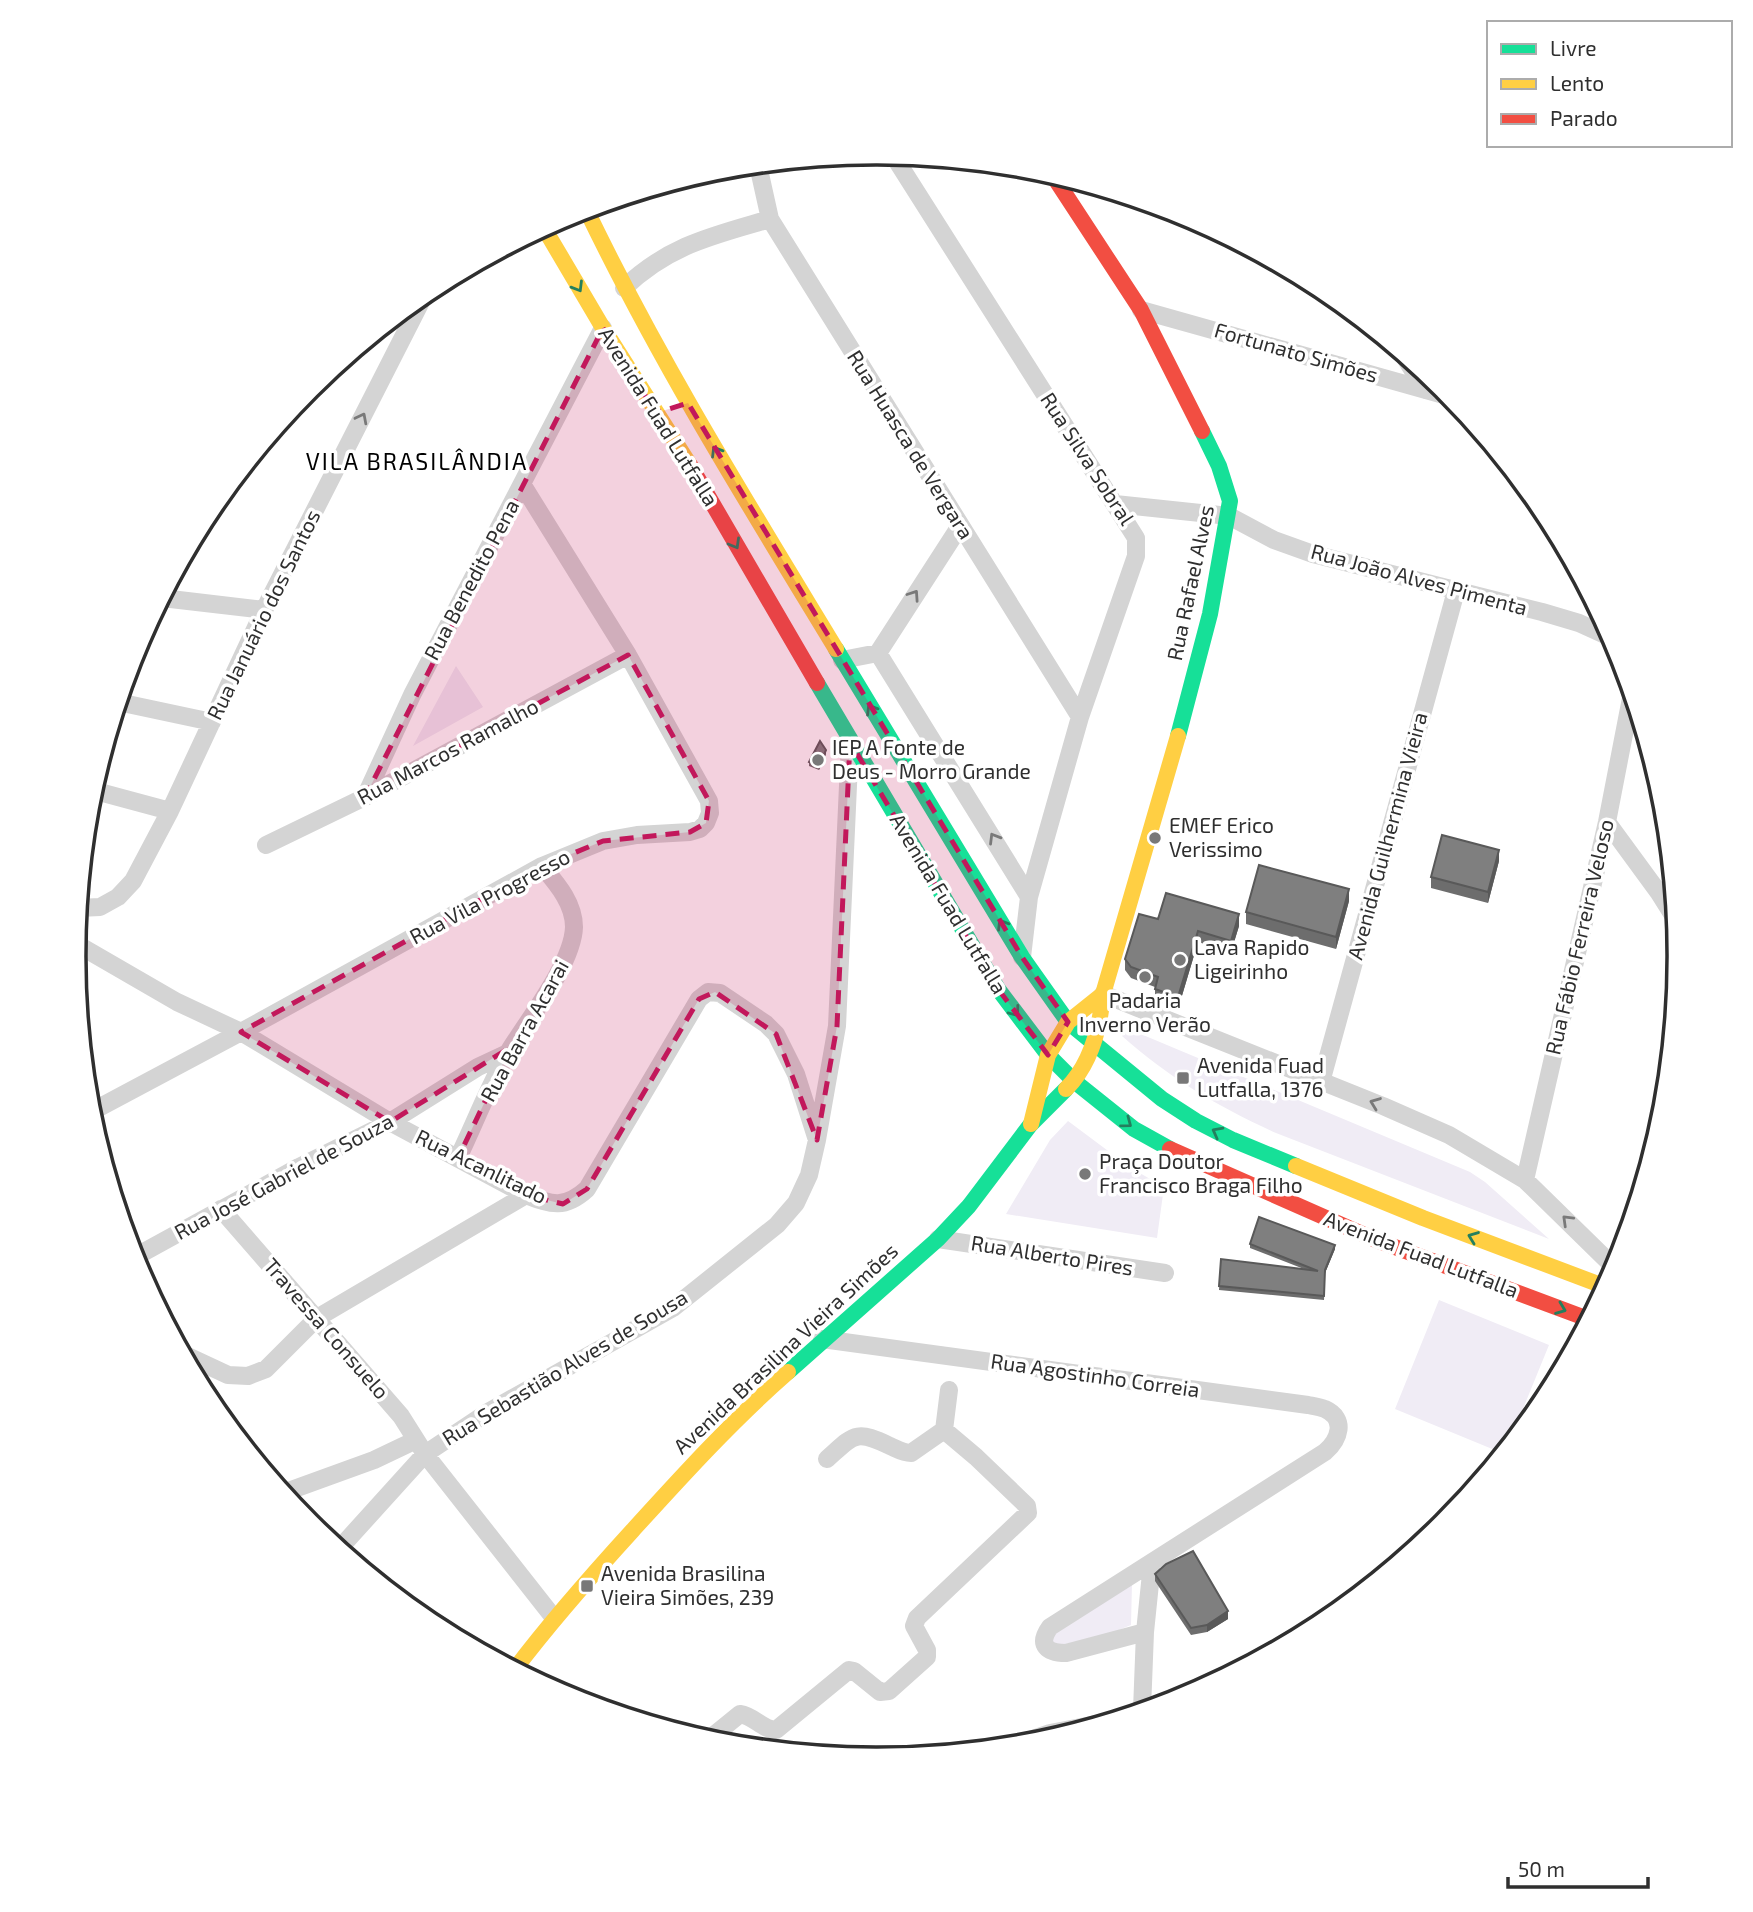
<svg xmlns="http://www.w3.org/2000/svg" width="1753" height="1912" font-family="'Exo 2',sans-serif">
<rect width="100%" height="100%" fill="#fff"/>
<path fill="#f0ecf5" d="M456,666l27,41 -70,39z
M1124,1027l346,145 15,10 64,57 -273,-106c-57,-26 -107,-55 -154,-97z
M1068,1121l63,47 33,19 -7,51 -151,-24 44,-74z
M1439,1300l110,45 -42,103 -5,5 -107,-44z
M1132,1583l-1,42 -58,24 -21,-3 -1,-14z"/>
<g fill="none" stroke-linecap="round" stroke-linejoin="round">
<path stroke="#d4d4d4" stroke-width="18" d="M893,155l243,383v18l-56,161 -51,180 -7,60
M758,165l12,54 310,498
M624,288c45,-43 88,-52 146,-69
M1141,310l310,87
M1402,353l23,37
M1115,504l114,12 45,24 39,14 229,58 37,11 33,15
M162,598l102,12
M878,653l82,-127
M842,660l36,-7 151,244
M118,702l94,20
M92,790l78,21
M365,797l47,-102 191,-367
M1607,822l52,71 17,27
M266,845l99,-48 263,-142
M78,908l22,-1 18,-10 15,-16 37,-70 94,-201 162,-318
M75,943l102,59 64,30 149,90 136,73c26,10 39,14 61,-6l112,-190 9,-7 12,1 46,31 10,10 20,40 20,63
M1103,994l280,112 66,29 76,45 91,89
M1321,1082l135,-491
M89,1113l152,-81 301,-166 61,-25 34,-6 53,-3 10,-3 6,-6 4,-10 -1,-12 -81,-146 -106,-171
M458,1158c17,-35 31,-73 51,-107 19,-31 64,-88 65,-124 0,-24 -17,-43 -32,-61
M1525,1180l82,-358 25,-129
M221,1209l180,207 24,38 129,164
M938,1239l227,34
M133,1258l166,-91 91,-45 88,-55 30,-14
M822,1339l486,66c5,1 12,2 17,4 22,10 14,31 0,43l-275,175c-13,18 -3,26 16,26l79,-21
M183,1354l45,21 20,1 18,-7 51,-51 209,-123
M944,1430l5,-40
M283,1493l91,-33 42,-20
M339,1549l86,-95 63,-42 185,-104 104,-83 19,-22 13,-28 8,-35 20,-114 13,-284
M1142,1710l3,-78 7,-68
M708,1740l32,-26c14,2 23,16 36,16l73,-60 5,1 26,21 9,-1 38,-34v-7l-13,-24 3,-8 111,-105 -1,-7 -51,-49 -32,-27 -33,23c-8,0 -14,-4 -21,-7 -35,-17 -36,-11 -63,13
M1015,1745l35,-12 52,-10"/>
<path stroke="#16e098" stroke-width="16" d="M836,649l186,308 46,65 94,77 34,22 37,19 63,26
M817,683l181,306 50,66 26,26 60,48 36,20
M1178,736l32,-122 20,-113 -11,-35 -17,-35
M788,1372l150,-133 31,-33 62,-82 35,-35"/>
<path stroke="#ffcf43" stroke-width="16" d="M586,209c73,152 162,295 250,440
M544,228l59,100 87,137
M1066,1089c25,-25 34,-60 37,-95l75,-258
M1031,1124l17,-69 20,-33 35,-28
M1296,1166l127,52 183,69
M515,1669c37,-49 77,-94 118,-139 50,-55 99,-109 155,-158"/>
<path stroke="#f24e42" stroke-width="16" d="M1052,174l89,136 61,121
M690,465l127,218
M1170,1149l206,91 212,79"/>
</g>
<path fill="#6d6d6d" d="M826,754l-7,16 -10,-4v-4z
M1499,861l-11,42 -57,-15v-11z
M1349,901l-13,48 -90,-25v-12z
M1158,919l81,7 -8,26 -33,-10 -20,67 -23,-8v-14l-24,-9 -6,-8v-11z
M1250,1244l85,5 -10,24 -1,27 -105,-10 2,-31 83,10 -54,-21z
M1155,1574l73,45 -21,13 -16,3 -36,-54z"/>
<path fill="#595959" d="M826,750v4l-7,16v-4z
M1499,850v11l-11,42v-11z
M1349,889v12l-13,48v-12z
M1239,914v12l-8,26v-11z
M1198,931v11l-20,67v-12z
M1335,1245v4l-10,24 -1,27 1,-30z
M1228,1611v8l-21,13v-7z"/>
<path fill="#7f7f7f" stroke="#595959" stroke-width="2" d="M820,741l6,9 -7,16 -10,-4z
M1442,835l57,15 -11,42 -57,-15z
M1259,865l90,24 -13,48 -90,-25z
M1166,893l73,21 -8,27 -33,-10 -20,66 -23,-8 3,-12 -27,-10 -6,-8 14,-45 19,5z
M1259,1217l76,28 -10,25 -1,26 -105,-10 2,-27 97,12 -68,-27z
M1193,1551l35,60 -21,14 -16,3 -36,-54 11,-10z"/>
<defs><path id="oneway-chevron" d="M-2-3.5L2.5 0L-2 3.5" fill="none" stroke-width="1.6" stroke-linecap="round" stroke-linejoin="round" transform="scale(1.75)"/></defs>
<g stroke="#247f5e">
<use href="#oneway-chevron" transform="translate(578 287) rotate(59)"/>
<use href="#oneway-chevron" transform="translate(716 451) rotate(-121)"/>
<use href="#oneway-chevron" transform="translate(735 544) rotate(60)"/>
<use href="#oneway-chevron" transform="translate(871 709) rotate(-121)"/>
<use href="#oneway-chevron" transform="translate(1002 924) rotate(-121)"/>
<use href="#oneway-chevron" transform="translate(1015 1012) rotate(53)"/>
<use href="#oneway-chevron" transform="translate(1127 1123) rotate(37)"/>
<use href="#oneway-chevron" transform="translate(1217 1132) rotate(-152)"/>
<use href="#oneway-chevron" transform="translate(1473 1237) rotate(-159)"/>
<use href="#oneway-chevron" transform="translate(1561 1309) rotate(21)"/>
</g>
<g stroke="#797979">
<use href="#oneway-chevron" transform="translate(362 418) rotate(-63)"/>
<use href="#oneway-chevron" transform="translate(914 595) rotate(-56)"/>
<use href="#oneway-chevron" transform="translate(994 838) rotate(-121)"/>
<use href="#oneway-chevron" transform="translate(1375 1103) rotate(-159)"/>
<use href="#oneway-chevron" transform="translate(1567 1220) rotate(-136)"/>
</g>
<path fill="#c2185b" fill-opacity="0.2" stroke="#c2185b" stroke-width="5" stroke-dasharray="14 9" stroke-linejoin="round" d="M603,328l53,85 32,-10 334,554 46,65 -20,33 -50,-66 -148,-247 -13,284 -20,114 -41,-106 -61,-42 -16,7 -112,190 -24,15 -37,-9 -68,-37 53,-111 -121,75 -149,-90 301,-166 61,-25 87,-9 16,-9 3,-22 -81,-146 -263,142z"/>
<g fill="#787878" stroke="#fff" stroke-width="2.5">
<circle cx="818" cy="760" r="7"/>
<circle cx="1155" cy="838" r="7"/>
<circle cx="1180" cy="960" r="7"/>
<circle cx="1145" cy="977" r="7"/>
<rect x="1176" y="1071" width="14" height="14" rx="3.5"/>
<circle cx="1085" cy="1174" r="7"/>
<rect x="580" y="1579" width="14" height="14" rx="3.5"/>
</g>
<g text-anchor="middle" stroke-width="7" stroke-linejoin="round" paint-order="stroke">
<g font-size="21" fill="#2f2f2f" stroke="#fff">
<text transform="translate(1296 353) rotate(16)" y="7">Fortunato Simões</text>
<text transform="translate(658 417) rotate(58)" y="7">Avenida Fuad Lutfalla</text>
<text transform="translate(910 445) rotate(58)" y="7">Rua Huasca de Vergara</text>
<text transform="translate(1087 459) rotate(57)" y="7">Rua Silva Sobral</text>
<text transform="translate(472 580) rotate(-62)" y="7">Rua Benedito Pena</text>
<text transform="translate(1419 580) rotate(15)" y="7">Rua João Alves Pimenta</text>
<text transform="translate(1191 583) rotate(-78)" y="7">Rua Rafael Alves</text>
<text transform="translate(264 615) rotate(-64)" y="7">Rua Januário dos Santos</text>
<text transform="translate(448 752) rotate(-28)" y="7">Rua Marcos Ramalho</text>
<text transform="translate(1388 836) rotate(-75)" y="7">Avenida Guilhermina Vieira</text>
<text transform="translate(490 897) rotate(-28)" y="7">Rua Vila Progresso</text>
<text transform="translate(948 904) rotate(59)" y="7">Avenida Fuad Lutfalla</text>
<text transform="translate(1580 937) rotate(-77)" y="7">Rua Fábio Ferreira Veloso</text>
<text transform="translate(525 1031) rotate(-61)" y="7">Rua Barra Acarai</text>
<text transform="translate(481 1167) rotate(26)" y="7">Rua Acanlitado</text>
<text transform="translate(284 1177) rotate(-28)" y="7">Rua José Gabriel de Souza</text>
<text transform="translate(1421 1255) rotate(21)" y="7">Avenida Fuad Lutfalla</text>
<text transform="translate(1052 1256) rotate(9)" y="7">Rua Alberto Pires</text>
<text transform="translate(326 1329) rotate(49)" y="7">Travessa Consuelo</text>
<text transform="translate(786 1349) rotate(-43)" y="7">Avenida Brasilina Vieira Simões</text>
<text transform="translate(565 1368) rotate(-31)" y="7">Rua Sebastião Alves de Sousa</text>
<text transform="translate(1095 1376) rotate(8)" y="7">Rua Agostinho Correia</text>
</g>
<g font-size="21" fill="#2f2f2f" stroke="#fff" text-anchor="start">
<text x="832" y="755">IEP A Fonte de<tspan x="832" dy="24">Deus - Morro Grande</tspan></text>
<text x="1169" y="833">EMEF Erico<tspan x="1169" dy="24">Verissimo</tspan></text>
<text x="1194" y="955">Lava Rapido<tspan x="1194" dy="24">Ligeirinho</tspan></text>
<text x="1145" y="1008" text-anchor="middle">Padaria<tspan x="1145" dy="24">Inverno Verão</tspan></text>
<text x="1197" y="1073">Avenida Fuad<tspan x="1197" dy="24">Lutfalla, 1376</tspan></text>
<text x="1099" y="1169">Praça Doutor<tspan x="1099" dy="24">Francisco Braga Filho</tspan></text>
<text x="601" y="1581">Avenida Brasilina<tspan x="601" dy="24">Vieira Simões, 239</tspan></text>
</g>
<g font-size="23" letter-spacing="2" fill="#000" stroke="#fff">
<text x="417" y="470">VILA BRASILÂNDIA</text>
</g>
</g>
<path d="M0 0H1753V1912H0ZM876 165H877A790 790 0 0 1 1667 955V957A790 790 0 0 1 877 1747H876A790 790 0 0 1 86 957V955A790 790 0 0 1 876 165Z" fill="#fff" fill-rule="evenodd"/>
<path fill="none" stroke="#2f2f2f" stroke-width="3.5" d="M876 165H877A790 790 0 0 1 1667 955V957A790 790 0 0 1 877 1747H876A790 790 0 0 1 86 957V955A790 790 0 0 1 876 165Z"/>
<rect x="1487" y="21" width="245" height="126" fill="#ffffff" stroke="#acacac" stroke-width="2"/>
<rect x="1501" y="44" width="35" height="10" fill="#16e098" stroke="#acacac" stroke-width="2"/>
<text x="1550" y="56" font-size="21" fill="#2f2f2f">Livre</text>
<rect x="1501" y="79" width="35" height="10" fill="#ffcf43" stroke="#acacac" stroke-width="2"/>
<text x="1550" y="91" font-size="21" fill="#2f2f2f">Lento</text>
<rect x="1501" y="114" width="35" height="10" fill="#f24e42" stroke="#acacac" stroke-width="2"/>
<text x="1550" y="126" font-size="21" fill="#2f2f2f">Parado</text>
<path d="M1508 1877v10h140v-10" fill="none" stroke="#2f2f2f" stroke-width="3.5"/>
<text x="1518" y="1877" font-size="21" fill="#2f2f2f" stroke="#ffffff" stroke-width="5" paint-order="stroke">50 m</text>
</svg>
